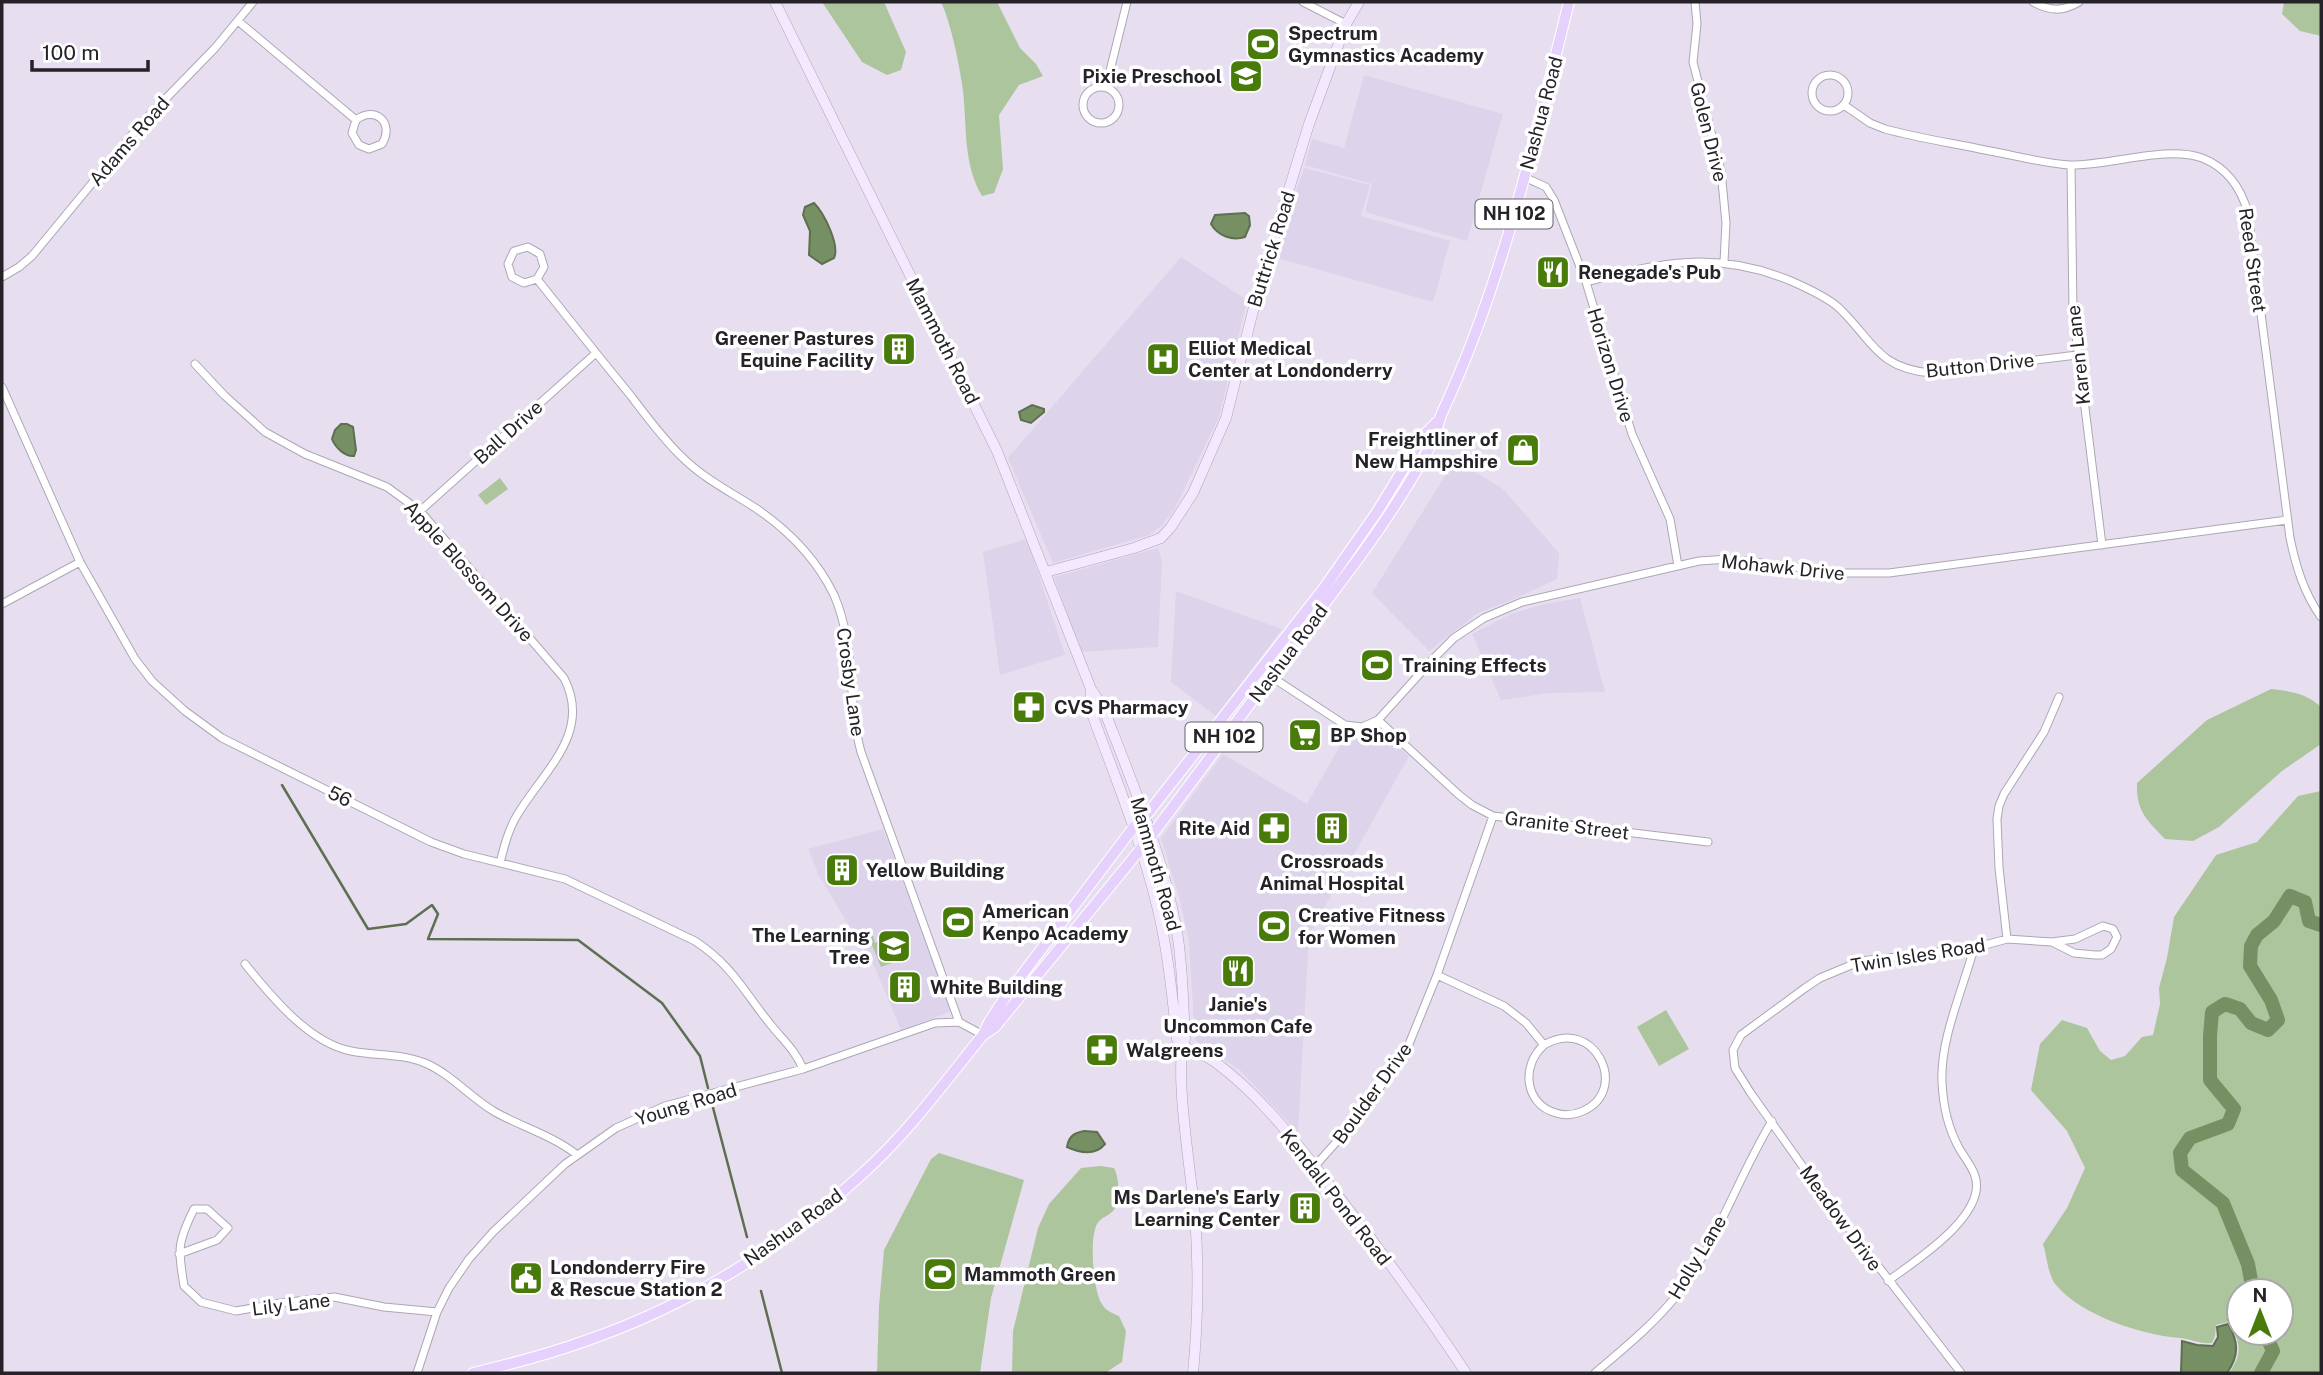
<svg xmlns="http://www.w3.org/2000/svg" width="2323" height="1375" font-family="'Public Sans',sans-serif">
<rect width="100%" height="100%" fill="#e7dff0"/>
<path fill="#ddd3ea" d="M1364,75l139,39 -36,127 -102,-29 7,-28 -67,-19 7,-26 32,9z
M1304,168l66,17 -9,31 89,25 -17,61 -159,-45z
M1181,257l66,43 -28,117 -45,93 -13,16 -12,9 -96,28 -45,-105z
M1455,460l48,29 56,64 -2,26 -43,20 -36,14 -49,38 -57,-58z
M1027,539l38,116 -65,20 -17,-123z
M1158,548l4,13 -4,86 -77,5 -27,-75z
M1176,591l106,38 -66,87 -45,-34z
M1580,598l25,94 -55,1 -49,7 -29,-66 39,-20 33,-10z
M1373,729h5l31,27 -100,179 -11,198 -58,-63 -45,-30 -6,-98 -9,-42 -19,-62 62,-84 84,50 38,-67 7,-4h14z
M883,829l67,179 -1,4 -48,18 -26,-62 -56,-92 -11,-27z"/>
<path fill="#adc59d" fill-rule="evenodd" d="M822,2h62l22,50 -5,18 -14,5 -25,-13z
M941,2h56l23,46 16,16 7,12 -24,9 -20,30 4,54 -9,24 -12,3c-19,-32 -15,-69 -19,-105 -3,-24 -12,-68 -22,-89z
M2284,2h37v34l-21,-5 -18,-17z
M500,478l8,11 -22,16 -8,-10z
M2271,689c19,2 35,4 50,18v37l-39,27 -63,56 -26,14 -28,-2c-18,-19 -29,-27 -28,-56l70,-63z
M2321,791v582h-92c14,-20 12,-31 -1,-51l-12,3 -1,11 -3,7c-14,1 -20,-4 -32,-5 -38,-3 -98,-22 -124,-53 -8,-9 -9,-29 -13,-41l24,-36 18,-40 -18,-37 -36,-41 9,-46 22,-24 25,8 13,23 11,9 14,-4 17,-19 11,-2 7,-31 -1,-16 8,-30 7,-41 42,-62 41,-13 41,-46zM2281,1291v42h-42v-42z
M871,928l4,15 9,-4 8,24 -11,4 -9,-22 -5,1 -5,-14z
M1666,1010l23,39 -30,17 -22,-39z
M939,1153l85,27 -33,118 -11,75h-103l2,-67 5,-56 47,-91z
M1100,1166l14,2c5,9 7,33 0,42 -5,6 -13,7 -17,14 -8,14 -4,68 5,80 4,7 10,9 17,12l7,15 -4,31 -17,11h-93l1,-42 25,-103 11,-24 32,-36z"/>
<path fill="#769063" stroke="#5e6f51" stroke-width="2" d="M814,203c10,10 26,42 20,55l-12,6 -13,-9 1,-24 -7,-16 2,-8z
M1245,213l4,3 1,9 -5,12c-13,4 -27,-1 -34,-13l4,-9z
M1032,405l12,4v3l-13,11 -10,-3 -2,-8z
M341,424h6l6,3 3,23 -2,6c-9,1 -19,-9 -22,-17l3,-9z
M1084,1131l13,1 8,12c-10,12 -25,9 -38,3 2,-11 7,-14 17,-16z
M2228,1324c11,18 11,32 -1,49h-46l1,-32 15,4 16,1 5,-9 -1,-10z"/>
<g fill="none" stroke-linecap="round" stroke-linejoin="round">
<path stroke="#5e6f51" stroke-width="2.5" d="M282,785l86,144 38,-5 26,-19 6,9 -10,25 150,1 84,63 38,53 8,32
M711,1100l36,137
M761,1291l21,82"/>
<path stroke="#769063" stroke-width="14" d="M2253,1291l-5,-27 -25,-61 -41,-33 -2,-17 10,-15 38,-14 6,-15 -24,-29v-44l2,-24 13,-8 15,5 11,14 17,7 10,-10 -7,-20 -21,-34 1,-20 6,-11 17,-14 16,-25 15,6 4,19 12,4
M2261,1373l12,-22 -8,-18"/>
<g stroke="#ada6b5" stroke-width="9">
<path id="street" d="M1303,2l43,22
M1695,2l2,22 -4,38 28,109 5,52 -2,39
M2033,2c17,9 29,10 46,0
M238,21l118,99 -4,13 7,12 10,4 13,-5c13,-21 -7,-39 -26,-24
M1812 93a18 18 0 1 1 36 0a18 18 0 1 1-36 0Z
M1083 105a18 18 0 1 1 36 0a18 18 0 1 1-36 0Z
M1106,87l21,-85
M1844,105l26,18 15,6c33,9 67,14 100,21 28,5 56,13 84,15 41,1 97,-20 133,-7 26,10 39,30 46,55l42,325c6,29 14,55 31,79
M2071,165l2,146 29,234
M1524,177l22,10 8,13 32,82 46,152 38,85 8,47
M2,277l17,-10 13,-11 108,-131 75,-77 38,-46
M537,279l-13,4 -12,-6 -4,-13 6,-13 14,-4 12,7 4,13 -7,12c31,39 62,78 94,117 16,21 32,43 51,61 22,22 49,35 75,52 32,22 60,51 77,86 22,50 13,106 27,157l98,270
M1586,282c75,-20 130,-32 205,-1 16,7 34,15 47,26 35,33 38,61 93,66l146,-18
M195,364l29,31 41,37 40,22 82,33 33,24 144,167c29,56 -22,94 -48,139 -8,14 -12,30 -16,46
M2,387l78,175 55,97 17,22 33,30 37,27 209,104 33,12 101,25 130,62c38,25 49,51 76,84 12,15 25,26 32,44
M420,511l176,-158
M2,604l78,-42
M1267,674l78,51 17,2 16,-7 57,-63 19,-19 30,-20 38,-16 177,-41 30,-2 115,14h45l398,-53
M1378,720l80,74 14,11 21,11 215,26
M2007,939l-8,-71 -2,-49 2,-13 5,-12 40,-62 15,-35
M245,964c26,32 64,79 106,87 24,5 50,2 74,12 26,11 46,35 70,49 27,15 56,23 81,42
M1437,975l67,31 22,17 18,22c-23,20 -20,59 12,68 9,3 18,2 27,-2 48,-21 11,-96 -39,-66
M1315,1166l32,-36 43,-56 19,-30 28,-69 56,-159
M179,1254l38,-14 11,-12 -21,-19h-13c-17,34 -16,40 -10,77l17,16 35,9 45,-8 53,-6 50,10 53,5
M1888,1281c27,-20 100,-66 87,-105 -3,-10 -11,-19 -16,-28 -11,-20 -16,-43 -17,-66 -2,-43 21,-93 32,-134
M417,1373l20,-61 12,-24 20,-29 24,-27 72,-68 51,-36 49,-22 138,-37 132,-46 24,-1 24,13
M1595,1373c28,-24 58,-48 82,-78 40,-52 61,-118 95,-174
M1961,1373l-138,-178 -73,-103 -15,-24 -2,-18 8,-15 64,-47 15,-10 41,-17 113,-13 33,-9 45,3 22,11 21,2h7l9,-6 6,-12 -4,-8 -10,-3 -28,13 -23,3"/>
</g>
<g stroke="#ada6b5" stroke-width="11">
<path id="secondary" d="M775,2l222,449 94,238 12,18c28,73 60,147 74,225 6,35 6,71 8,107 -12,29 7,140 10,177 4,53 3,105 -2,157
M1046,572l88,-24 27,-10 10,-11 22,-34 33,-75 33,-131 50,-163 37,-100 13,-22
M1091,690v21c23,64 50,128 66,195 11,44 15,89 20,133l5,8
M1182,1047c12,3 23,8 33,15 44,32 80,79 113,121 49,62 95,125 138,190"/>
</g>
<g stroke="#fff" stroke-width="12">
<path id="primary" d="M983,1035l6,-13 17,-26 127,-168 12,-11 179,-229 53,-76 47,-77 13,-13
M473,1373c38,-9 76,-19 112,-32 102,-35 197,-93 276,-166 46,-41 83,-92 122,-140l12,-8 157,-192 209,-280c26,-36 50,-73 71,-112 5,-10 6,-21 10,-30 61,-131 92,-272 127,-411"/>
</g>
<use href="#street" stroke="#fff" stroke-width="7"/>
<use href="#secondary" stroke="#f3e8fe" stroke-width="10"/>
<use href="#primary" stroke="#e6d1fd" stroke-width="10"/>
</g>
<defs>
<g id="stadium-square" transform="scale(1.75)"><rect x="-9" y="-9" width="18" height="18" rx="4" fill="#487b0a" stroke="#fff"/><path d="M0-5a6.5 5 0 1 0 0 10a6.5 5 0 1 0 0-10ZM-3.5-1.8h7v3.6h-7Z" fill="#fff"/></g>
<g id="school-square" transform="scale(1.75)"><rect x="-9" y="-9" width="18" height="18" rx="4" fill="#487b0a" stroke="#fff"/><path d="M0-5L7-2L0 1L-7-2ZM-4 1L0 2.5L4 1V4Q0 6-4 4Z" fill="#fff"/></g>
<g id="restaurant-square" transform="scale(1.75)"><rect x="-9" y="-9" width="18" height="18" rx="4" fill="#487b0a" stroke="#fff"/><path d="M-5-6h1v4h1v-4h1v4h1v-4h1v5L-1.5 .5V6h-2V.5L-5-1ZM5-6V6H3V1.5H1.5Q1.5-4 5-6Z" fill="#fff"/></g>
<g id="building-square" transform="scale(1.75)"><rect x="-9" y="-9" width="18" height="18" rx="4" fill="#487b0a" stroke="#fff"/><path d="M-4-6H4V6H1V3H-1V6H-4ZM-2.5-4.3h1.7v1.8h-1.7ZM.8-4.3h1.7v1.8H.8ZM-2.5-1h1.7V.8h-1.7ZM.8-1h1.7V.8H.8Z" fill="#fff"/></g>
<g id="hospital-square" transform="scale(1.75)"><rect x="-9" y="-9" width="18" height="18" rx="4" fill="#487b0a" stroke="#fff"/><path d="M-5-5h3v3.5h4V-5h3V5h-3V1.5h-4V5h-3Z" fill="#fff"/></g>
<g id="shop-square" transform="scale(1.75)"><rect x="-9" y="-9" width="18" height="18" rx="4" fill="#487b0a" stroke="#fff"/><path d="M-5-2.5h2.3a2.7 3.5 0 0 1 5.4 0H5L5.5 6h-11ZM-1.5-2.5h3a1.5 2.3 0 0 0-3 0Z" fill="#fff"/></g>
<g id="pharmacy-square" transform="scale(1.75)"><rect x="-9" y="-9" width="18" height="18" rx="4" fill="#487b0a" stroke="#fff"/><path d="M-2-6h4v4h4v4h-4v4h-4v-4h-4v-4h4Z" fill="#fff"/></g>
<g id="supermarket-square" transform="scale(1.75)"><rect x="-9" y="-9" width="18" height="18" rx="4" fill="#487b0a" stroke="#fff"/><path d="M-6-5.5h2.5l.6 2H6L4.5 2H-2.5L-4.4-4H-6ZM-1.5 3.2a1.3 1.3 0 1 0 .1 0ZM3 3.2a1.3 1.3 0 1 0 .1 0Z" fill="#fff"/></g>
<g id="civic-square" transform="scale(1.75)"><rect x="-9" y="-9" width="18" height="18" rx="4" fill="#487b0a" stroke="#fff"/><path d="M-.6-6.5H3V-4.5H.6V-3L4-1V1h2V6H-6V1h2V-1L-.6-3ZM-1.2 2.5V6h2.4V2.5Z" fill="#fff"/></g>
</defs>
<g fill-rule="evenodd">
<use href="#stadium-square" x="1263" y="44"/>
<use href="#school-square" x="1246" y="76"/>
<use href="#restaurant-square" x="1553" y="272"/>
<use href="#building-square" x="899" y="349"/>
<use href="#hospital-square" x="1163" y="359"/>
<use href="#shop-square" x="1523" y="450"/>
<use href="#stadium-square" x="1377" y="665"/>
<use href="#pharmacy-square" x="1029" y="707"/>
<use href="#supermarket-square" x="1305" y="735"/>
<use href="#pharmacy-square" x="1274" y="828"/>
<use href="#building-square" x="1332" y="828"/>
<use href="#building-square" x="842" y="870"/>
<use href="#stadium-square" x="958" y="922"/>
<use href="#stadium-square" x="1274" y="926"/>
<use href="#school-square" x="894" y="946"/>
<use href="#restaurant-square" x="1238" y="971"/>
<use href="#building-square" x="905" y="987"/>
<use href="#pharmacy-square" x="1102" y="1050"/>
<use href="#building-square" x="1305" y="1208"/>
<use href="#stadium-square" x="940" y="1274"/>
<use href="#civic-square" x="526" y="1278"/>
</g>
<g text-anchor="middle" stroke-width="7" stroke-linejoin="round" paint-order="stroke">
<g fill="#fff" stroke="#666468" stroke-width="2">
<rect x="1475.5" y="199.5" width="77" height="29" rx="5"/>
<rect x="1185.5" y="722.5" width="77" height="29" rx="5"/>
</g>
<g font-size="18" font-weight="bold" fill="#252228">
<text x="1514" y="220">NH 102</text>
<text x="1224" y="743">NH 102</text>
</g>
<g font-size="19" font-weight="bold" fill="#252228" stroke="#fff" text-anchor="start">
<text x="1288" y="40">Spectrum<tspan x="1288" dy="22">Gymnastics Academy</tspan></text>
<text x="1222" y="83" text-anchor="end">Pixie Preschool</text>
<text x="1578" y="279">Renegade's Pub</text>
<text x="874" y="345" text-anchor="end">Greener Pastures<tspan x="874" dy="22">Equine Facility</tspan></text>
<text x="1188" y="355">Elliot Medical<tspan x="1188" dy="22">Center at Londonderry</tspan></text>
<text x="1498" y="446" text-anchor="end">Freightliner of<tspan x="1498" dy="22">New Hampshire</tspan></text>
<text x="1402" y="672">Training Effects</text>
<text x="1054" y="714">CVS Pharmacy</text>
<text x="1330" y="742">BP Shop</text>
<text x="1250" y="835" text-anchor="end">Rite Aid</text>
<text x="1332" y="868" text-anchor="middle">Crossroads<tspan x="1332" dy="22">Animal Hospital</tspan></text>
<text x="866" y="877">Yellow Building</text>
<text x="982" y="918">American<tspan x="982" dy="22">Kenpo Academy</tspan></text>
<text x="1298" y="922">Creative Fitness<tspan x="1298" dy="22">for Women</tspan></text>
<text x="870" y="942" text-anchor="end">The Learning<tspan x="870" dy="22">Tree</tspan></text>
<text x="930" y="994">White Building</text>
<text x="1238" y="1011" text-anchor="middle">Janie's<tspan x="1238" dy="22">Uncommon Cafe</tspan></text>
<text x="1126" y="1057">Walgreens</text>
<text x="1280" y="1204" text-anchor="end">Ms Darlene's Early<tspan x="1280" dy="22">Learning Center</tspan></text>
<text x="550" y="1274">Londonderry Fire<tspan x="550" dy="22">&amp; Rescue Station 2</tspan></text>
<text x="964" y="1281">Mammoth Green</text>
</g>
<g font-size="19" fill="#252228" stroke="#fff">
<text transform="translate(1541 113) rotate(-75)" y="7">Nashua Road</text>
<text transform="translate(1709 132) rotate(76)" y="7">Golen Drive</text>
<text transform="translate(129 141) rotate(-49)" y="7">Adams Road</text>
<text transform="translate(1271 249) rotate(-73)" y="7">Buttrick Road</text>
<text transform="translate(2253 260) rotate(82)" y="7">Reed Street</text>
<text transform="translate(943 341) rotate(63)" y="7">Mammoth Road</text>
<text transform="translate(2078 355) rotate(-96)" y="7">Karen Lane</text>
<text transform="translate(1611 365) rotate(73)" y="7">Horizon Drive</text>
<text transform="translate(1980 365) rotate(-6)" y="7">Button Drive</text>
<text transform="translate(508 432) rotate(-42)" y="7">Ball Drive</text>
<text transform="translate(1783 567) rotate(6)" y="7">Mohawk Drive</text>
<text transform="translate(469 571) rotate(48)" y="7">Apple Blossom Drive</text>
<text transform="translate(1288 653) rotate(-53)" y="7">Nashua Road</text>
<text transform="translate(851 682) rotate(82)" y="7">Crosby Lane</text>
<text transform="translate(340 796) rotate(26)" y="7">56</text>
<text transform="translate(1567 825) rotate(7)" y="7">Granite Street</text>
<text transform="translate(1156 864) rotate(74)" y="7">Mammoth Road</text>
<text transform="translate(1918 955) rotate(-9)" y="7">Twin Isles Road</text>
<text transform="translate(1372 1093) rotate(-54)" y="7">Boulder Drive</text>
<text transform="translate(686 1104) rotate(-17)" y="7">Young Road</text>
<text transform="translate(1336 1197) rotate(52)" y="7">Kendall Pond Road</text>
<text transform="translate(1841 1218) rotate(54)" y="7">Meadow Drive</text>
<text transform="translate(793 1227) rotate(-36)" y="7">Nashua Road</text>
<text transform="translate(1697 1257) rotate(-59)" y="7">Holly Lane</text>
<text transform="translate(291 1304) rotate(-7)" y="7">Lily Lane</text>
</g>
</g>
<rect width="2323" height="1375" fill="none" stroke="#252228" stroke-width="7"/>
<g transform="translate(2260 1312)"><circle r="33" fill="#ffffff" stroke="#a8a7a9" stroke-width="2"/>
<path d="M0-5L12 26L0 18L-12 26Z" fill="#487b0a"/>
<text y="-10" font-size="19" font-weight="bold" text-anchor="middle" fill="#252228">N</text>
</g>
<path d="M32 60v10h116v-10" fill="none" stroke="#252228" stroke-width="3.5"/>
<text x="42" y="60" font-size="21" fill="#252228" stroke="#ffffff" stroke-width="5" paint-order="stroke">100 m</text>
</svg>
